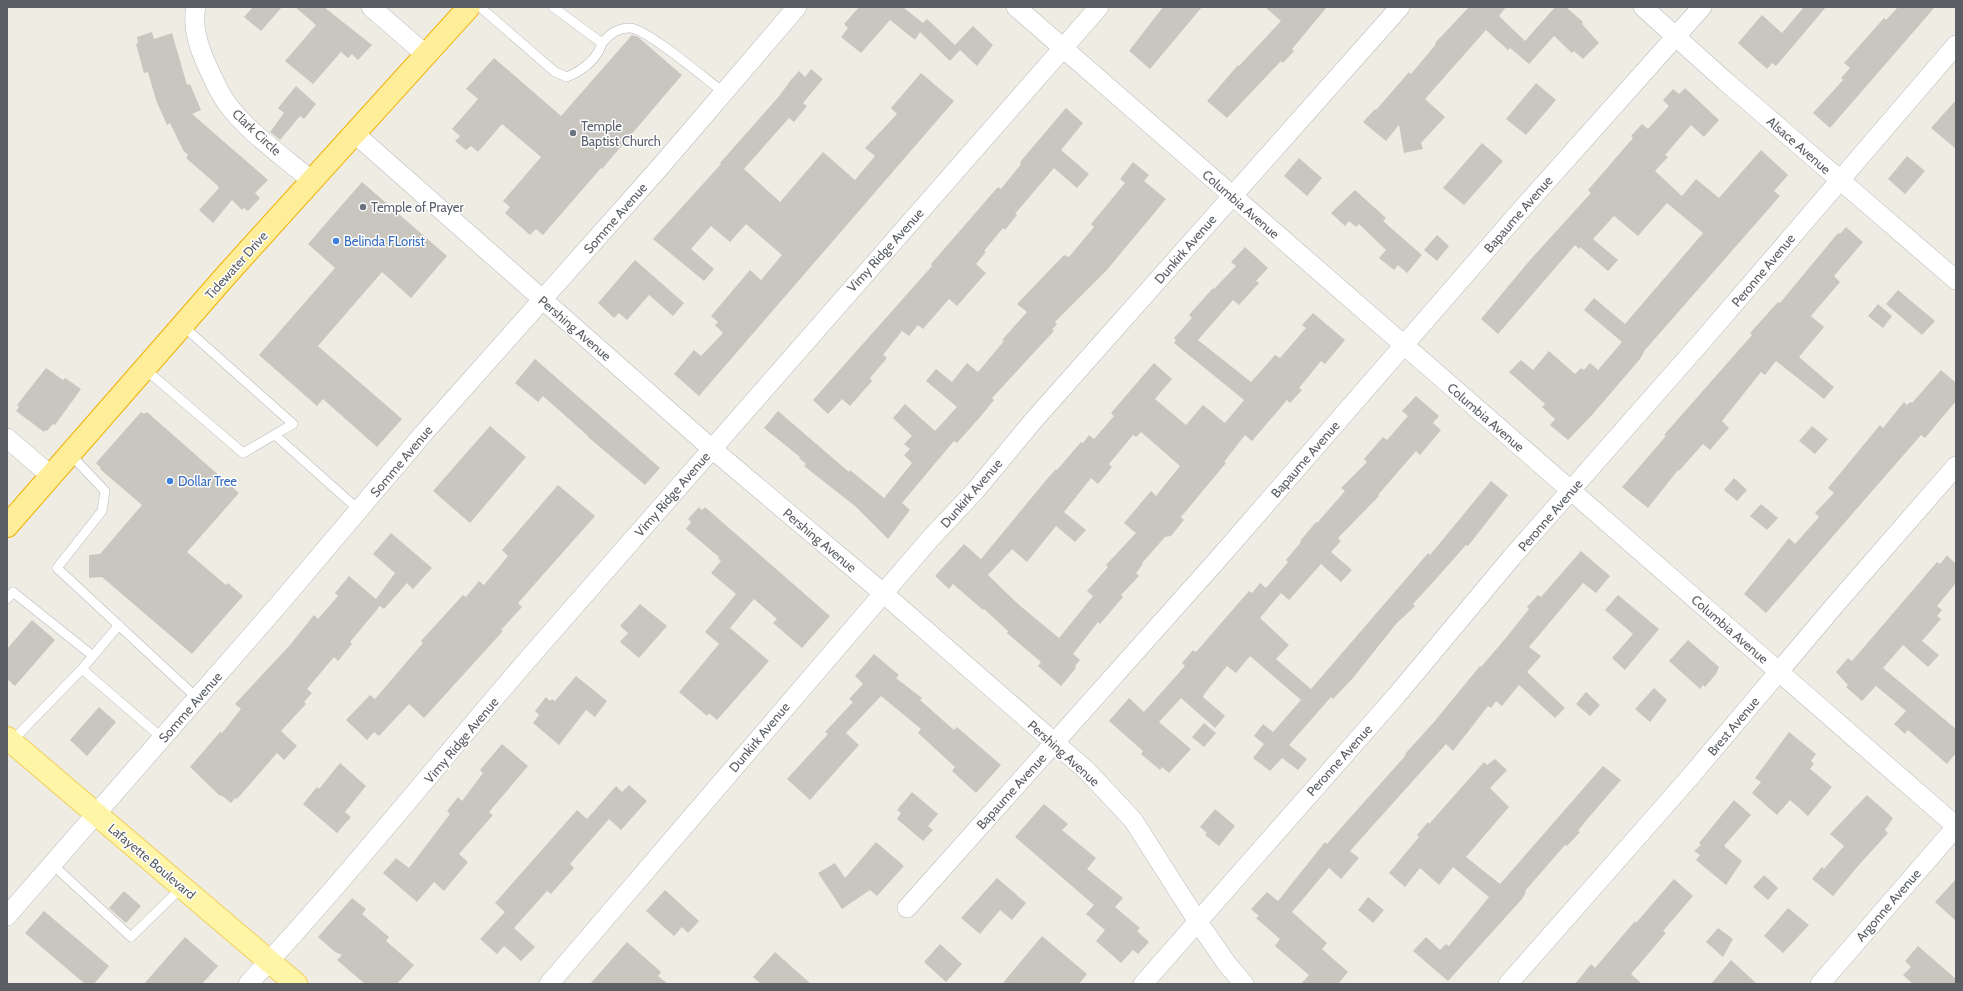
<svg xmlns="http://www.w3.org/2000/svg" width="1963" height="991" font-family="Cabin,sans-serif">
<rect width="100%" height="100%" fill="#eeece3"/>
<path fill="#c9c6c0" fill-rule="evenodd" d="M253,7h29l-21,24 -17,-14z
M295,7h29l48,38 -14,15 -6,-6 -4,4 -7,-6 -28,32 -28,-23 31,-36z
M859,7h44l20,16 4,-4 28,26 18,-19 20,19 -16,21 -17,-16 -10,11 -30,-29 -5,8 -25,-20 -29,33 -20,-16 7,-9 -4,-4z
M1163,7h39l-52,62 -21,-18z
M1265,7h62l-35,42 2,2 -11,12 -2,-2 -54,57 -20,-17 31,-36 1,1 42,-45z
M1469,7h37l-7,9 26,25 30,-34h11l17,15 -1,2 17,19 -16,16 -9,-8 -2,2 -18,-17 -25,28 -19,-16 -2,2 -22,-20 -61,69 20,18 -24,26 2,6 -19,4 -5,-28 -13,16 -23,-19 12,-13 1,1 33,-38 2,2 25,-30 -1,-1z
M1804,7h22l-50,59 -4,-3 -5,6 -29,-26 24,-28 20,18z
M1898,7h37l-105,121 -17,-15 30,-33 -2,-2 9,-10 -6,-5 40,-45 2,2z
M152,32l2,7 18,-6 15,52 3,-1 11,26 -9,4 76,66 -13,13 5,5 -12,13 -4,-3 -2,2 -10,-10 -19,23 -14,-13 20,-22 -2,-3 -31,-27 2,-3 -5,-5 -13,-27 -3,2 -11,-25 -8,-28 -4,1 -8,-29 2,-1 -1,-6z
M632,35l6,2 44,38 -80,94 -1,-1 -58,67 -7,-6 -6,6 -25,-22 5,-6 -7,-6 38,-44 -39,-33 -24,28 -7,-6 -5,4 -11,-9 5,-5 -8,-7 26,-30 -12,-10 28,-31 67,58z
M811,69l12,10 -20,24 4,3 -13,16 -5,-4 -45,51 36,33 43,-50 32,28 20,-24 -10,-8 32,-34 -6,-6 30,-35 33,28 -255,295 -25,-22 20,-24 7,6 22,-23 -8,-8 3,-3 -7,-6 39,-46 11,10 21,-25 -36,-31 -16,18 -19,-16 -20,23 23,20 -10,12 -51,-42 68,-75 -1,-1 60,-68 10,-14 9,-10 6,6z
M1536,83l20,17 -30,35 -20,-16z
M296,86l20,18 -12,15 -4,-3 -20,24 -10,-8 14,-19 -6,-5z
M1685,88l34,32 -15,17 -13,-12 -26,30 3,2 -13,14 27,25 14,-17 23,19 42,-48 27,25 -14,16 6,5 -135,154 -5,9 -48,56 -24,25 -18,-15 5,-6 -13,-12 3,-3 -36,-32 12,-12 12,10 16,-19 26,23 6,-6 3,2 6,-7 8,7 24,-28 -38,-32 10,-12 31,26 78,-91 -36,-30 -29,33 -24,-20 -21,23 25,21 -10,11 -28,-24 -1,2 -4,-4 -77,89 -17,-15 49,-59 61,-67 -3,-3 45,-52 -2,-2 11,-12 6,5 21,-23 -6,-6 10,-11 6,5z
M1956,100v49l-25,-21z
M1066,108l17,15 -22,27 28,24 -12,14 -23,-20 -39,46 2,1 -12,15 -2,-2 -19,23 2,1 -10,12 10,9 -29,33 -8,-7 -26,30 -5,-4 -9,11 -7,-5 -19,24 4,3 -17,20 2,3 -22,25 -8,-7 -14,15 -15,-14 119,-134 -1,-2 59,-68 8,-9 3,2 20,-25 -1,-2z
M1482,143l21,18 -39,44 -21,-17z
M1907,156l18,15 -20,23 -17,-15z
M1299,158l23,20 -15,18 -23,-20z
M1133,162l16,13 -5,6 22,18 -60,72 -51,51 2,2 -5,6 2,1 -62,67 2,2 -13,16 -24,27 -3,-2 -22,26 -30,36 8,7 -22,29 -33,-33 -51,-40 2,-2 -7,-6 1,-1 -36,-29 14,-17 71,61 1,-2 34,28 28,-35 -8,-8 6,-6 -6,-5 8,-8 -19,-18 12,-14 30,27 22,-24 -31,-26 10,-12 16,13 15,-19 11,9 26,-31 -2,-1 25,-28 -10,-8 47,-49 5,2 25,-30 -3,-3 34,-41 -5,-4z
M362,182l85,74 -36,42 -29,-26 -64,74 84,73 -25,28 -54,-48 -6,7 -58,-51 76,-87 -27,-24z
M1355,190l31,28 -3,3 39,34 -15,18 -9,-8 -4,5 -15,-12 7,-8 -27,-26 -3,3 -7,-6 -4,5 -14,-13z
M1846,227l17,15 -29,34 6,6 -29,34 13,11 -25,30 35,30 -10,12 -48,-38 -11,14 -4,-3 -39,49 7,7 -19,22 -7,-6 -24,27 -1,-1 -30,38 -26,-21 44,-51 -2,-1 88,-100 -2,-2 28,-31 2,1 58,-70 2,1z
M1437,235l12,11 -12,15 -13,-11z
M1245,247l23,21 -12,13 3,2 -20,22 -6,-5 -35,40 53,42 24,-27 5,3 26,-30 -4,-3 11,-12 32,27 -20,24 -4,-3 -22,27 3,2 -12,13 -3,-3 -35,41 -7,-6 -21,27 2,1 -45,54 3,3 -13,16 -6,1 -23,26 1,1 -7,9 3,3 -18,19 2,2 -23,27 -2,-2 -25,32 7,6 -5,6 1,2 -15,18 -23,-20 3,-4 -34,-29 1,-2 -24,-22 -1,1 -30,-26 -4,5 -14,-13 29,-32 17,15 66,-80 9,-10 1,1 24,-28 2,1 6,-8 5,4 20,-23 -3,-3 43,-50 18,16 -17,20 31,26 17,-20 22,18 19,-23 -70,-57 2,-3 -2,-2 18,-20 -3,-3 24,-27 1,1 22,-23 -5,-4zM1141,432l39,34 -24,30 -5,-5 -27,32 12,10 -30,32 2,2 -21,24 6,5 -34,42 -41,-34 -30,-29 24,-26 15,13 29,-36 19,16 11,-12 -22,-18 27,-34 7,6 14,-17 -3,-3 24,-29 3,2z
M635,260l49,43 -11,13 -24,-21 -22,25 -8,-7 -5,5 -16,-15z
M1898,290l37,31 -13,14 -36,-31z
M1878,304l14,12 -9,12 -15,-12z
M535,359l125,109 -15,17 -57,-48v-1l-45,-40 -5,6 -23,-19z
M46,368l17,12 2,-2 16,11 -26,36 -2,-1 -6,7 -1,-1 -2,2 -28,-21 3,-4 -2,-2z
M1941,370l15,13v18l-31,37 -4,-3 -155,178 -22,-19 45,-56 6,6 24,-27 -4,-4 19,-20 -6,-5 52,-63 3,3 21,-26 3,3 3,-3 2,1z
M1416,396l23,20 -6,7 8,7 -21,25 -4,-4 -38,44 1,1 -41,42 3,3 -10,11 21,18 -11,12 -20,-18 -32,36 -8,-7 -21,25 29,27 -13,14 35,30 100,-116 17,-20 2,2 61,-74 17,14 -40,51 -2,-1 -31,35 -22,24 2,2 -19,18 -43,54 -20,21 -2,-2 -42,48 18,14 -9,11 -16,-12 -12,13 -17,-13 11,-14 -10,-8 9,-12 10,8 28,-32 -51,-44 -14,17 -9,-7 -22,27 -2,4 22,19 -10,12 -34,-30 -22,24 32,27 -22,24 -7,-6 -2,3 -19,-16 2,-3 -34,-30 20,-23 15,14 41,-46 -3,-3 11,-13 3,2 53,-61 3,2 8,-10 6,5 22,-26 -2,-2 15,-18 -1,-1 16,-19 1,1 28,-32 -4,-3 26,-26 -3,-3 19,-22 4,3 21,-24 -6,-5z
M141,412l3,2 3,-2 92,81 -52,59 39,33 2,-2 15,13 -51,58 -90,-77 -13,1v-23l11,-1 42,-49 -42,-36 1,-1 -5,-5z
M490,426l36,31 -56,66 -37,-32z
M1812,426l16,13 -13,15 -16,-13z
M1734,478l13,12 -10,11 -13,-11z
M558,485l37,31 -77,87 4,4 -21,23 2,1 -79,87 -15,-14 -30,32 -5,-4 -7,8 -21,-20 24,-25 5,4 41,-48 7,-8 -2,-2 42,-46 3,2 13,-16 5,4 24,-29 -6,-6z
M1761,504l17,14 -11,12 -17,-14z
M699,507l3,3 3,-3 125,109 -28,32 -29,-25 4,-4 -23,-20 -24,29 39,33 -52,59 -8,-7 -2,3 -28,-24 40,-48 -14,-12 31,-38 -25,-21 10,-12 -3,-3 1,-1 -33,-28 5,-7 -3,-3z
M391,533l41,35 -19,21 -6,-6 -23,26 -4,-3 -30,36 2,2 -14,17 -4,-4 -27,32 5,4 -8,9 2,2 -25,27 16,15 -13,14 -7,-7 -40,46 -2,-1 -4,5 -10,-8 -1,1 -30,-29 30,-35 2,1 19,-24 -6,-5 55,-59 24,-30 4,4 20,-23 -3,-3 14,-17 27,23 19,-26 -22,-19z
M1581,551l29,25 -14,17 -13,-10 -54,64 12,9 -14,16 38,36 -10,10 -36,-33 -17,21 -6,-5 -5,7 -3,-2 -35,45 -7,-7 -96,107 9,7 -18,21 -12,-11 -37,44 35,31 -5,6 26,23 -10,12h-37l8,-9 -34,-29 5,-7 -24,-21 3,-2 -8,-7 16,-17 11,9 47,-59 2,2 6,-7 73,-82 -1,-1 29,-32 46,-56 1,1 24,-28 24,-30 -2,-2 11,-12 3,2z
M1947,555l9,9v19l-19,23 5,4 -5,6 4,3 -19,22 17,14 -11,12 -25,-22 -20,23 73,61v24l-9,11 -39,-34 -3,4 -11,-10 12,-13 -30,-25 -14,15 -16,-14 2,-2 -12,-13 12,-14 4,3 85,-99 3,2z
M1618,595l41,34 -34,41 -13,-12 21,-24 -28,-24z
M640,604l27,22 -28,32 -19,-16 8,-9 -8,-7z
M32,620l23,20 -40,46 -8,-7v-30z
M1688,640l31,27 -3,7 -11,13 -2,-2 -3,4 -31,-28z
M874,654l25,21 -3,3 26,20 -2,2 34,30 3,-3 44,38 -25,28 -24,-22 3,-4 -37,-34 3,-4 -40,-33 -35,37 13,12 -49,55 -23,-21 41,-45 -3,-2 28,-30 -4,-3 14,-15 -8,-8z
M576,676l31,25 -12,16 -9,-7 -27,35 -26,-22 6,-8 -4,-4 11,-14 4,4 2,-2 3,2z
M1654,688l13,12 -17,22 -15,-13z
M1586,692l14,13 -10,11 -14,-12z
M99,707l17,15 -29,34 -17,-16z
M1204,723l12,10 -12,14 -12,-10z
M1789,732l27,22 -5,7 3,3 -4,5 22,18 -24,29 -18,-16 -13,15 -25,-22 9,-11 -6,-4z
M502,744l26,22 -39,46 4,3 -34,39 9,8 -24,29 -10,-9 -17,20 -34,-29 13,-15 13,10 41,-54 -3,-3 11,-14 4,4 21,-28 -3,-3z
M1495,759l12,11 -17,18 19,19 -43,50 34,27 103,-118 18,14 -37,43 -6,8 2,1 -13,14 -2,-1 -40,46 1,1 -4,7 -74,82 -35,-30 13,-14 14,13 6,-6 3,2 40,-49 -36,-30 -14,18 -19,-17 -15,19 -16,-14 30,-36 -2,-2 11,-13 1,2 55,-62 3,3z
M340,763l26,23 -21,26 6,5 -14,16 -34,-29 14,-17 2,2z
M629,785l18,16 -26,29 -12,-11 -39,45 4,4 -23,26 -4,-3 -33,37 21,19 -14,14 -17,-15 -7,8 -17,-15 25,-27 -10,-9 82,-93 10,9 29,-33 6,6z
M912,792l26,22 -10,12 5,4 -10,11 -26,-22 4,-6 -4,-3z
M1867,795l26,23 -8,12 3,3 -30,33 -25,30 -21,-17 10,-12 2,2 20,-23 -14,-12z
M1734,800l17,15 -27,31 18,15 -16,24 -30,-25 4,-5 -6,-4 7,-6 -2,-2z
M1044,804l24,20 -6,6 34,28 -9,11 36,29 -8,9 25,21 -3,3 12,11 -11,12 -5,-4 -12,13 -25,-22 9,-11 -19,-16 8,-9 -79,-68z
M1215,809l20,17 -16,20 -14,-11 2,-2 -7,-6z
M876,842l28,24 -27,30 -7,-6 -28,19 -24,-36 17,-10 10,15z
M1764,875l14,13 -10,12 -15,-13z
M997,878l29,25 -14,17 -12,-10 -20,24 -19,-16z
M1674,879l19,17 -30,35 3,2 -35,41 11,10h-67l16,-20 4,4 40,-47 1,2z
M1956,879v42l-21,-19z
M665,890l34,31 -11,12 -6,-6 -8,9 -28,-25z
M124,891l17,15 -15,17 -17,-15z
M1368,897l16,13 -11,13 -15,-13z
M352,898l14,11 -4,5 27,23 -3,4 28,24 -17,19h-32l-28,-24 5,-5 -7,-3 -17,-15z
M1788,908l21,17 -26,28 -19,-17z
M44,911l65,55 -15,18h-9l-60,-51z
M1718,928l15,11 -10,18 -17,-15z
M1042,936l45,38 -8,10h-77z
M185,937l33,29 -16,18h-58z
M627,942l34,30 -3,4 10,8h-78z
M940,944l22,20 -16,18 -22,-20z
M1918,946l38,33v5h-43l-10,-9 8,-8 -6,-6z
M775,952l36,32h-50l-8,-7z
M1731,960l26,24h-46z"/>
<g fill="none" stroke-linecap="round" stroke-linejoin="round">
<g stroke="#b6b9bd" stroke-width="10">
<path id="service" d="M480,7l75,65 12,5c16,-7 30,-17 35,-34l-49,-36
M602,43c8,-9 15,-15 28,-15 16,0 78,53 93,64
M145,369l98,84 50,-29 -110,-98
M275,435l84,75
M70,454l35,37 -3,20 -45,57 140,130
M7,599l6,-7 80,64
M119,625l-37,44 80,69
M11,742l71,-73
M52,864l79,73 51,-50"/>
</g>
<g stroke="#b6b9bd" stroke-width="20">
<path id="minor" d="M196,7c-4,18 2,38 9,54 7,15 13,31 23,44 22,29 56,52 84,76
M371,7l55,48
M1016,7l940,819
M1643,7l82,74 231,199
M354,133l357,315 172,145 204,178 46,49 65,102 29,42 17,20
M7,438l44,38
M907,908l312,-350 303,-349 180,-202
M7,916l273,-313 143,-169 237,-267 137,-160
M248,984c98,-105 187,-217 281,-326 189,-218 379,-435 570,-651
M549,984l380,-444 46,-49 58,-70 367,-414
M1143,984l253,-288 116,-139 191,-217 253,-295
M1508,984l182,-207 145,-172 121,-139
M1820,984l136,-157"/>
</g>
<g stroke="#f2ce58" stroke-width="24">
<path id="primary" d="M7,738l289,246"/>
</g>
<g stroke="#f1b000" stroke-width="24">
<path id="trunk" d="M7,526l222,-254 240,-265"/>
</g>
<use href="#service" stroke="#fff" stroke-width="9"/>
<use href="#minor" stroke="#fff" stroke-width="19"/>
<use href="#primary" stroke="#fff5a7" stroke-width="22"/>
<use href="#trunk" stroke="#feed99" stroke-width="22"/>
</g>
<g fill="#6b7280" stroke="#fff" stroke-width="1.5">
<circle cx="573" cy="133" r="4"/>
<circle cx="363" cy="207" r="4"/>
</g>
<g fill="#3f7fe0" stroke="#fff" stroke-width="1.5">
<circle cx="336" cy="241" r="4"/>
<circle cx="170" cy="481" r="4"/>
</g>
<g text-anchor="middle" stroke-width="3" stroke-linejoin="round" paint-order="stroke">
<g font-size="13" fill="#5b616d" stroke="#fff" text-anchor="start">
<text x="581" y="131">Temple<tspan x="581" dy="15">Baptist Church</tspan></text>
<text x="371" y="212">Temple of Prayer</text>
</g>
<g font-size="13" fill="#5b5f64" stroke="#fff">
<text transform="translate(257 132) rotate(43)" y="5">Clark Circle</text>
<text transform="translate(1799 145) rotate(41)" y="5">Alsace Avenue</text>
<text transform="translate(1241 204) rotate(41)" y="5">Columbia Avenue</text>
<text transform="translate(1518 214) rotate(-49)" y="5">Bapaume Avenue</text>
<text transform="translate(615 218) rotate(-49)" y="5">Somme Avenue</text>
<text transform="translate(1185 249) rotate(-49)" y="5">Dunkirk Avenue</text>
<text transform="translate(885 250) rotate(-48)" y="5">Vimy Ridge Avenue</text>
<text transform="translate(236 265) rotate(-48)" y="5">Tidewater Drive</text>
<text transform="translate(1763 270) rotate(-50)" y="5">Peronne Avenue</text>
<text transform="translate(575 328) rotate(41)" y="5">Pershing Avenue</text>
<text transform="translate(1486 417) rotate(41)" y="5">Columbia Avenue</text>
<text transform="translate(1305 459) rotate(-49)" y="5">Bapaume Avenue</text>
<text transform="translate(401 461) rotate(-50)" y="5">Somme Avenue</text>
<text transform="translate(971 493) rotate(-49)" y="5">Dunkirk Avenue</text>
<text transform="translate(672 494) rotate(-49)" y="5">Vimy Ridge Avenue</text>
<text transform="translate(1550 515) rotate(-49)" y="5">Peronne Avenue</text>
<text transform="translate(820 540) rotate(40)" y="5">Pershing Avenue</text>
<text transform="translate(1730 629) rotate(41)" y="5">Columbia Avenue</text>
<text transform="translate(190 707) rotate(-49)" y="5">Somme Avenue</text>
<text transform="translate(1733 726) rotate(-50)" y="5">Brest Avenue</text>
<text transform="translate(759 737) rotate(-50)" y="5">Dunkirk Avenue</text>
<text transform="translate(461 740) rotate(-50)" y="5">Vimy Ridge Avenue</text>
<text transform="translate(1064 753) rotate(42)" y="5">Pershing Avenue</text>
<text transform="translate(1339 760) rotate(-48)" y="5">Peronne Avenue</text>
<text transform="translate(1011 791) rotate(-48)" y="5">Bapaume Avenue</text>
<text transform="translate(152 861) rotate(40)" y="5">Lafayette Boulevard</text>
<text transform="translate(1888 905) rotate(-49)" y="5">Argonne Avenue</text>
</g>
<g font-size="13" fill="#366cbe" stroke="#fff" text-anchor="start">
<text x="344" y="246">Belinda FLorist</text>
<text x="178" y="486">Dollar Tree</text>
</g>
</g>
<rect width="1963" height="991" fill="none" stroke="#5b5f64" stroke-width="16"/>
</svg>
